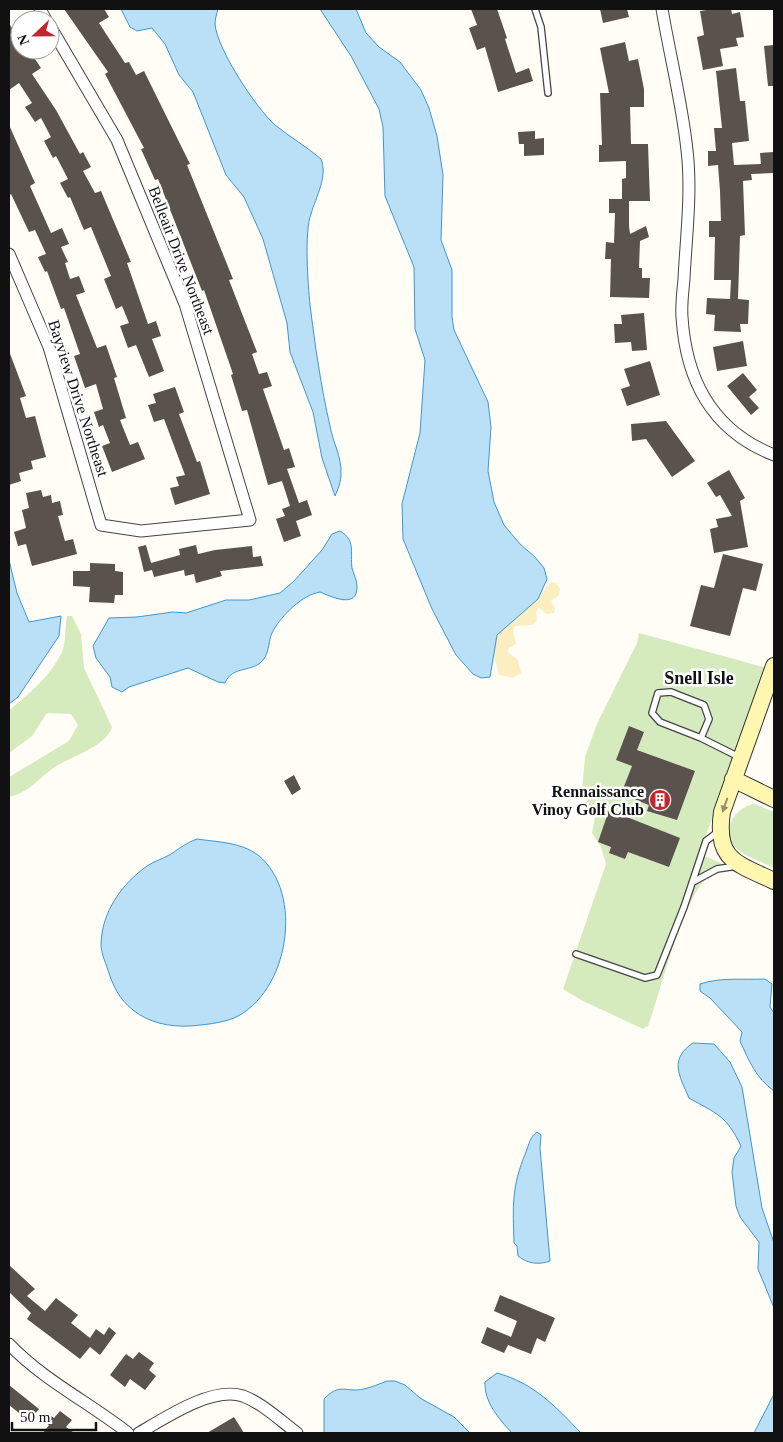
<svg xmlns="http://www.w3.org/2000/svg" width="783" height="1442" font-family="Georgia,serif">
<rect width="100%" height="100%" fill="#fffdf5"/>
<path fill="#d5ebbd" d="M67,616h5l9,18 3,34 28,59c-7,21 -41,29 -57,40 -16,11 -27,26 -46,30v-20l60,-36 9,-16 -7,-11 -24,-1 -15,23 -23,17v-43c20,-15 42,-35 53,-58 4,-10 3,-25 5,-36z
M639,633l128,35 -66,181 3,7 17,7 -3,9c-5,2 -10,3 -13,7 -25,30 -43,108 -57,147l-5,3 -62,-29 -18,-11 43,-125 -5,-17 -9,-14 3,-16 -13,-26 3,-34 12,-33 40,-81z
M754,804l20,8v56c-11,-6 -29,-11 -38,-20 -17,-16 -1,-41 18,-44z"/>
<path fill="#fbeec1" d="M550,582l6,1 4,6 -1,6 -8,6 4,7 -1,5 -8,1 -7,-7 -3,5 1,8 -5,5 -17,1 -2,5 3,13 -7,4 -1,4 10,8 3,13 -8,5 -14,-3 -6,-23 4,-17 41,-36z"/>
<path fill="#b9e0f7" stroke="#3f96cf" d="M121,9h97c-1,4 -3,10 -3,15 2,25 41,84 60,101 15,12 32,22 46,34 7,17 -5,38 -10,55 -7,18 -3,70 -1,91 5,40 11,82 20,121 3,17 12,31 11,48 0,8 -3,15 -6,22l-13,-38 -9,-46 -23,-60 -3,-29 -24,-84 -19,-42 -18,-22 -33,-83 -14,-17 -14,-31 -13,-16 -15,3 -7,-4z
M320,9h36l10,24 13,14 21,15 21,28 8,18 8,28 6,39 -2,65 11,30v47l2,13 34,72 3,25 -3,44 6,31 10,23 16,19 15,13 9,11 3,11 -9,20 -41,36 -7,42 -9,1 -8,-4 -17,-19 -24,-46 -29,-70 -1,-35 18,-71 5,-73 -10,-31 -1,-62 -29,-71 -2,-69 -4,-18 -28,-53z
M340,531c16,9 10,21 12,37 2,7 5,12 5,19 0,22 -25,10 -37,5 -18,3 -38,23 -47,39 -5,8 -3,21 -10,29 -10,13 -31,5 -38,23l-7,-1 -30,-14 -59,19 -7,5 -10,-5 -2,-10 -14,-19 -3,-12 16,-28 28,-1 36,-5 13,1 40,-13h23l31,-7 14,-12 28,-31 10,-16z
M9,560l8,33 12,29 32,-6 -2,20 -41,61 -9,7z
M197,839c20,3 44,3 61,16 47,38 31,138 -24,163 -12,5 -31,7 -44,8 -20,1 -41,-3 -57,-16 -14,-11 -20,-24 -25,-40 -3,-9 -7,-17 -7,-26 1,-33 21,-60 46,-78 7,-5 16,-7 24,-12 9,-6 15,-11 26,-15z
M765,979l7,5 -2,23 4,6v78c-18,-13 -25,-30 -34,-50l2,-9 -32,-34 -10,-7v-7c21,-7 43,-4 65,-5z
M693,1043l21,1 16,18 12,25 20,121 12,35v65l-16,-39 1,-27 -19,-25 -4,-11 -4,-34 2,-14 7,-12c-15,-31 -24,-32 -52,-48 -10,-23 -20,-39 4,-55z
M537,1132l4,3 -1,13 10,113c-11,4 -22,3 -32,-5l-1,-10 -3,-3c-1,-37 -3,-55 12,-91 3,-8 4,-15 11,-20z
M497,1373c37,10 59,34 84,60h-69c-13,-14 -28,-31 -27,-51z
M387,1381h8l10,4 15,13 34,19 16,16h-146v-34c16,-17 21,-6 40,-10 8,-2 15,-5 23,-8z
M774,1394v39h-20z"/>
<path fill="#5a524d" d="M64,9h40l5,8 -10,6 26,40 4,-1 7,13 8,-4 46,93 -3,1 46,114 -4,1 28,72 -5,2 7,20 8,-2 5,14 -9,3 21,61 5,-2 6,19 -8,2 12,34 8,-3 5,15 -16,6 5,15 -17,6 -8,-23 9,-3 -3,-7 8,-3 -8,-25 -14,4 -21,-75 -5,1 -11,-36 2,-1 -29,-84 -2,1 -44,-112 -3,1 -14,-31 3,-1 -39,-74 3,-2z
M471,9h26l10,29 -2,1 11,34 13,-5 4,13 -35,11 -13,-45 -8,3 -8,-22 8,-3z
M600,9h27l2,8 -26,6z
M713,9h18l1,5 8,-2 4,25 -8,1 2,8 -18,3 3,17 -20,4 -6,-33 7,-2 -4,-24z
M9,23l11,20v7h9l12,18 -9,6 24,36 24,44 3,-2 8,15 -8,4 12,22 6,-2 30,71 -4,1 21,61 8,-3 5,15 -9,3 12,32 -15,6 -13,-32 -8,3 -8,-22 9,-3 -7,-17 -6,3 -12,-30 7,-3 -20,-49 -7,3 -14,-33 -2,1 -8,-15 8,-4 -12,-23 -3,2 -9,-17 7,-4 -10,-19 -6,4 -10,-15 7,-4 -13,-20 -10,7z
M625,42l4,19 9,-2 6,30v18h-14l1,37h17l2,57h-21v25l1,8 16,-8 3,11 -9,4 -1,27h3v10h8l-1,20 -39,-1 1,-38h-6l1,-17 8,1 1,-30h-6v-14h13v-20l4,-1v-17l-27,1v-17h3l-2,-52h9l-9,-45z
M774,45v41h-6l-4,-40z
M736,68l4,33h5l4,40 -17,2 2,22 27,-1 -1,-11 14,-1v21l-23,1 1,6 -9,1 2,54 -5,1 -2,63 11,1 -1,24h-8l1,8 -27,-1 1,-16 -9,-1 1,-16 23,1 1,-19h-17l1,-43h-6v-16h12l-1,-30 -2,-26 -10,1v-15h8l-2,-23h8l-6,-57z
M9,125l26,58 -5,3 21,47 11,-5 7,16 -8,3 7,15 -3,1 5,16 9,-3 6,16 -9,3 21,53 9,-3 11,32 -3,1 12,40 -6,2 10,25 8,-3 7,17 -33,13 -10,-26 8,-3 -7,-18 -4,2 -5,-15 9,-3 -7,-25 -11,4 -11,-32 6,-2 -16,-46 -3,1 -14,-38 -2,1 -7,-15 8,-3 -11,-24 -6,2 -18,-38 -2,1z
M535,131v8l9,-1v17l-20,1v-12h-5l-1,-12z
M644,313l3,37 -15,1 -1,-9 -16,1 -1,-19h8l-1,-9z
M743,341l4,25 -30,5 -4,-24z
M9,351l17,45 -6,2 6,20 9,-2 11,41 -15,4 2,8 -14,4 2,8 -12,4z
M650,361l10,34 -33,11 -6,-17 9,-3 -6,-17z
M743,373l14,17 -8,7 10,11 -8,7 -24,-29z
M175,387l9,25 -5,2 18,48 3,-1 10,33 -35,11 -5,-17 9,-2 -3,-9 9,-2 -21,-56 -10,3 -6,-17 8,-2 -3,-9z
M666,421l29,40 -23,16 -26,-38 -14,2 -1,-17z
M729,470l16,28 -5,3 8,46 -34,6 -4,-24 8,-2 -2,-8 16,-3 -12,-21 -4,2 -9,-14z
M41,490l2,7 8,-2 1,8 8,-2 3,14 -5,1 7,25 8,-2 4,15 -45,12 -6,-22 -8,2 -4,-14 12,-4 -4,-18 7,-2 -3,-15z
M146,545l5,18 29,-8 -1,-6 17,-4 2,9 17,-4 37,-4 1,11 8,-1 2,10 -43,5 2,5 -26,7 -2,-9 -9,2 -1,-6 -30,7 -2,-7 -8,2 -6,-25z
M723,554l40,10 -7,27 -13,-3 -13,48 -40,-10 11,-41 13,3z
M90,563l25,1v7l8,1v23h-8l-1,8 -25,-1 1,-15 -17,-1v-15h17z
M629,726l15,6 -7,18 58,21 -18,49 -30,-9 2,-6 -28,-11 11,-28 -16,-6z
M294,775l7,14 -9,6 -8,-14z
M609,810l71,28 -11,29 -41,-15 -3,7 -16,-6 2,-6 -13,-5z
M9,1265l26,24 -8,7 18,15 11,-13 22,17 -7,8 19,15 6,-9 8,6 5,-8 7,6 -16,22 -10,-8 -10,12 -53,-40 4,-6 -22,-21z
M500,1295l55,23 -10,24 -8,-4 -6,16 -23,-9 -4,8 -23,-10 6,-16 24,10 6,-16 -23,-10z
M139,1352l15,11 -5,7 7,6 -11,14 -15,-11 -5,8 -15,-12 16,-21 7,5z
M9,1385l30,24 -10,12 -20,-16z
M60,1411l12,9 -6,7 8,6h-31l6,-8 -6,-4 5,-7 6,4z
M234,1417l10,16h-37z"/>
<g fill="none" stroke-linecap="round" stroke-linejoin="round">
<g stroke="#444" stroke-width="8">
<path id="lane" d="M535,9l6,18 7,66
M701,738l8,-19 -5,-14 -33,-13 -13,1 -6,20 8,9 41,16 38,19
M693,882l24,-13 20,-3
M576,954l69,24 12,-3 27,-68 22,-66 13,-10"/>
</g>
<g stroke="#444" stroke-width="13">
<path id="street" d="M40,9l6,11
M662,9c8,47 20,94 25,141 5,43 -1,87 -3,129 -1,12 -3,25 -2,38 4,64 31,114 92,138
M9,254l40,93 52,178 40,6 109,-11 -65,-216 -68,-164 -67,-114
M9,1344c34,36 81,59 119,89
M139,1433c26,-15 73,-47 104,-37 19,7 38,25 54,37"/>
</g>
<g stroke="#333" stroke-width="18">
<path id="secondary" d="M774,666l-52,146c-7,48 14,51 52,69
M733,779l41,20"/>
</g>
<use href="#lane" stroke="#fff" stroke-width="5.5"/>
<use href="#street" stroke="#fff" stroke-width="11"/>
<use href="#secondary" stroke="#fff6b0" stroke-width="16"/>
</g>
<defs><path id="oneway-solid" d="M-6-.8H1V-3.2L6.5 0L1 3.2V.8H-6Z" transform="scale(1.25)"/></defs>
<use fill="#948f68" href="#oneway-solid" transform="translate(725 805) rotate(109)"/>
<defs>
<g id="building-disc" transform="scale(1.125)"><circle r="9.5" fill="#c4262e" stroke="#fff"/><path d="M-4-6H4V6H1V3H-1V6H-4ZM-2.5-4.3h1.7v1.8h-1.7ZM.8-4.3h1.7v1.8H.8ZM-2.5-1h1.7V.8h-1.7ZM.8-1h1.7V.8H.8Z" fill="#fff"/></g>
</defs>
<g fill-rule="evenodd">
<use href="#building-disc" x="660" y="800"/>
</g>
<g text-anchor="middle" stroke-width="5" stroke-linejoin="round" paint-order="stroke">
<g font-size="16" fill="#111" stroke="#fff">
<text transform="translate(182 260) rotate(69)" y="6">Belleair Drive Northeast</text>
<text transform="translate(79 398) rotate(72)" y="6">Bayview Drive Northeast</text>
</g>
<g font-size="16" font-weight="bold" fill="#111" stroke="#fff" text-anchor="end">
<text x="644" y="797">Rennaissance<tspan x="644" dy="18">Vinoy Golf Club</tspan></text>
</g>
<g font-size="18" font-weight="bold" fill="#111" stroke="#fff">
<text x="699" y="684">Snell Isle</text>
</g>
</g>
<rect width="783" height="1442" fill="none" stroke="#111111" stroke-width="20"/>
<g transform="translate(35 35) rotate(248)"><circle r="24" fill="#ffffff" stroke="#a0a0a0"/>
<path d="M0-4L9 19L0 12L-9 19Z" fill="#c4262e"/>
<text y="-8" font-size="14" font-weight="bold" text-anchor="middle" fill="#111111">N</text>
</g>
<path d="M12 1422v8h84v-8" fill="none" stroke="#111111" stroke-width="2.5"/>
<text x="20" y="1422" font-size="15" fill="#111111" stroke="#ffffff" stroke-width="4" paint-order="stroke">50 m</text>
</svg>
